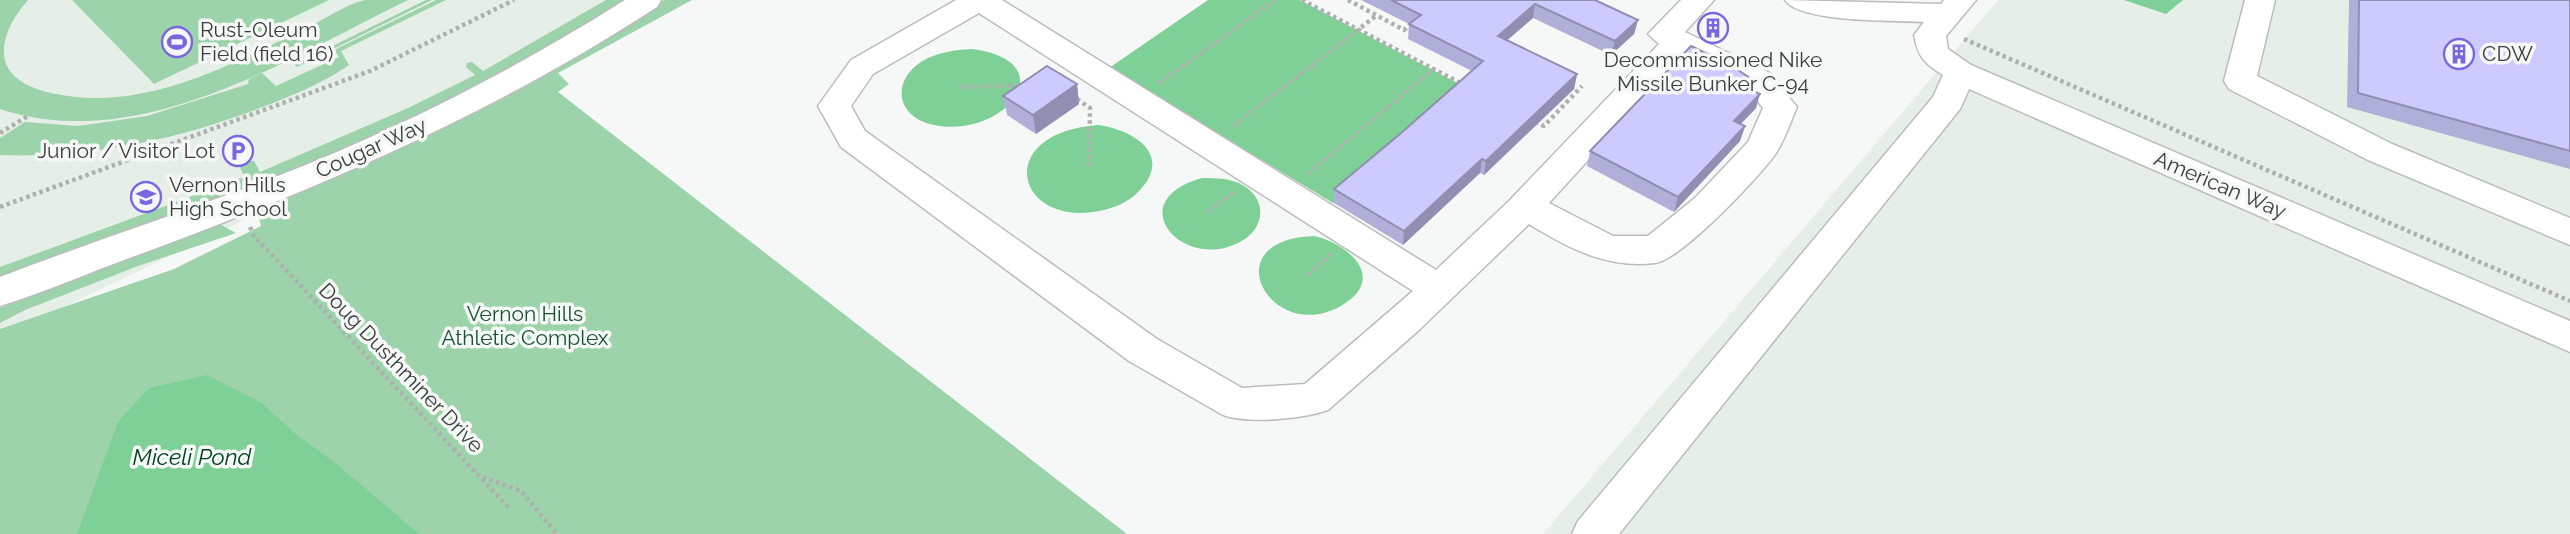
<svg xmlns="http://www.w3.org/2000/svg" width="2570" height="534" font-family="Raleway,sans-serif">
<rect width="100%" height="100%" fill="#f5f8f6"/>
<path fill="#e6efe7" d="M0,0h687l-104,56 -583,282z
M1998,0h572v534h-1027z"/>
<path fill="#9cd3aa" d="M0,0h28c-14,16 -28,39 -23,61 7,21 30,29 51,33 87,18 171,-28 247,-64 19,-9 41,-25 62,-30 13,0 30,0 43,0 -122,59 -267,155 -408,109z
M72,0h257l-175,84z
M426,0h6l-135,67 -3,-2z
M436,0h10l-105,51 8,14c-24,17 -49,27 -76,38 -88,35 -179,56 -273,52v-17l25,-16 53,4 69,-10 101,-32 1,-5 13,-6 14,13 63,-29 -5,-7z
M606,0h22c-70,42 -140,82 -213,118 -133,65 -276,110 -415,160v-11l244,-90 -4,-10 5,-6h9l6,11 148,-64 67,-33 -9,-8 1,-4 5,-1 11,9z
M664,0h28l-134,73 11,11 -11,8 569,442h-1127v-205l174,-60 87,-43 -4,-17c136,-53 288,-123 407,-209z
M218,223l18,10 -98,33 -113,44 -25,13v-15z"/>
<path fill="#7fd096" d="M1208,0h92l167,88 -134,115 -224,-135z
M2124,0h59l-17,14z
M972,49c97,13 29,94 -42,75 -34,-9 -38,-43 -9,-62 16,-10 33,-12 51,-13z
M1098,125c37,5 77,31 39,68 -9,9 -21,14 -33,17 -88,21 -114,-77 -6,-85z
M1202,178c15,0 30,0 42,8 22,13 21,39 1,53 -58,38 -128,-37 -43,-61z
M1314,236c33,7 73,41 30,68 -70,45 -135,-64 -30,-68z
M207,375l55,28 31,29 45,33 81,69h-342l41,-112 31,-34z"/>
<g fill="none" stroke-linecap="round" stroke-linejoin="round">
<g stroke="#babdbb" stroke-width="3">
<path id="minor" d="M625,0h36l-4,7c-164,107 -339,182 -522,249 -45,16 -89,36 -135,50v-29c91,-35 184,-65 275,-100 122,-47 239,-107 350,-177z
M956,0h46l434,270 74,-70 149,-156 -11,-10 33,-34h33l-29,32 83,40 29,35c-7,16 -13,35 -23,49 -17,23 -93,104 -119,107 -47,6 -87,-15 -126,-39l-110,106 -91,80c-26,9 -79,14 -105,5l-94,-54 -288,-214 -23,-41 33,-46zM979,13l434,278 -108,93 -63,4 -85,-49 -292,-208 -14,-25 22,-32zM1683,56l63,30 17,22 -15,34 -53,56 -47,38h-35l-64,-33z
M1785,0l156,4 3,-4h32l-30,36 2,13 23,16 599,256v31l-601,-263 -9,20 -341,425h-47l6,-13 355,-424 10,-22c-19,-12 -25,-18 -29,-40l10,-13c-29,-2 -124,1 -139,-22z
M2245,0h30l-18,76 135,68 178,74v27l-202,-85 -139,-71 -5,-8z"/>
</g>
<path stroke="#aeb0ae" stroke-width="4.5" stroke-dasharray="3.5 3.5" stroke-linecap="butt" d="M1302,0l160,84
M1348,0l56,30 7,-6
M1964,39l606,262
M1159,83l116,-83
M959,87l65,-2
M1077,99l13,9 -1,60
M1535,122l9,4 38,-40
M1234,126l143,-111
M0,133l28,-17
M1308,174l126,-105
M0,207l370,-136 144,-71
M1208,212l25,-20
M250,227l4,9 256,273
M1308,275l23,-21
M483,477l38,14 36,43"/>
<use href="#minor" fill="#fff" fill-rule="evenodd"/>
</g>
<path fill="#b0afda" d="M1361,0h234l43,20 -4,14 -23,21 -78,-37 -26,22 70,34 -3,15 -90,86 -4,-2 -77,72 -69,-42v-14l66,-55 72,-63 -64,-32 1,-15z
M2349,0h221v169l-223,-62z
M1754,81l-2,9 4,18 -15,16 4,2 -5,15 -66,71 -87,-46 3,-15z
M1077,84l2,20 -43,30 -29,-19 -4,-19z"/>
<path fill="#908eb1" d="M1535,4l-2,14 -37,32 2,-14z
M1638,20l-4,14 -23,21 4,-14z
M1577,74l-3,15 -90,86 2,-14z
M1077,84l2,20 -43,30 -3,-19z
M1760,94l-4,14 -26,27 4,-14z
M1745,126l-5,15 -66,71 4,-15z
M1482,159l-2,14 -77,72 1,-14z"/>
<path fill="#cdcbfd" stroke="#908eb1" stroke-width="2" d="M1391,0h204l43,20 -23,21 -80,-37 -37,32 79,38 -91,87 -4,-2 -78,72 -70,-42 66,-55 83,-73 -74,-37 12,-9z
M2359,0h211v151l-212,-58z
M1691,46l40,19 23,16 -7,7 13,6 -26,27 11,5 -67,71 -88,-46z
M1047,66l30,18 -44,31 -30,-19z"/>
<defs>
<g id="building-ring" transform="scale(1.575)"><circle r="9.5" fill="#f5f8f6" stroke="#7966e1" stroke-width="1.5"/><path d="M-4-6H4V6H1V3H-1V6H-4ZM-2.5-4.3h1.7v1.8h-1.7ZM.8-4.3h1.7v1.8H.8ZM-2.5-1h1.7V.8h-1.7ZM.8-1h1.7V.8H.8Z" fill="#7966e1"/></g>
<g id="stadium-ring" transform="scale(1.575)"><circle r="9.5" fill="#f5f8f6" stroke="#7966e1" stroke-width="1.5"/><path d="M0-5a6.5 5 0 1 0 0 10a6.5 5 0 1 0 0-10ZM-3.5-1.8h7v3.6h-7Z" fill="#7966e1"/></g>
<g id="parking-ring" transform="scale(1.575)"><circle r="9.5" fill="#f5f8f6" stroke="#7966e1" stroke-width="1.5"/><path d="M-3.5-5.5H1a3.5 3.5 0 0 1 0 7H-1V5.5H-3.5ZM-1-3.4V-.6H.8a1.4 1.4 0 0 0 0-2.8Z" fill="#7966e1"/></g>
<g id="school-ring" transform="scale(1.575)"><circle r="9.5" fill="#f5f8f6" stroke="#7966e1" stroke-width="1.5"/><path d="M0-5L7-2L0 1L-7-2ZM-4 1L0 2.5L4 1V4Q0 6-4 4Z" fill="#7966e1"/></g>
</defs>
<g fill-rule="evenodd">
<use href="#building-ring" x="1713" y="28"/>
<use href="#stadium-ring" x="177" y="42"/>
<use href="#building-ring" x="2459" y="54"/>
<use href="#parking-ring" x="238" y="151"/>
<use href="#school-ring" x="146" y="197"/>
</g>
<g text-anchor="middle" stroke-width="7" stroke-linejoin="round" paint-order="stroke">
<g font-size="21" fill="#3b3c3b" stroke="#f5f8f6" text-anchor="start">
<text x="200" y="37">Rust-Oleum<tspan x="200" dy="24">Field (field 16)</tspan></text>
<text x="2482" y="61">CDW</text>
<text x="1713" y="67" text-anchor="middle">Decommissioned Nike<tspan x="1713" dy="24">Missile Bunker C-94</tspan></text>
<text x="215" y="158" text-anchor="end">Junior / Visitor Lot</text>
<text x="169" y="192">Vernon Hills<tspan x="169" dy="24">High School</tspan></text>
</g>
<g font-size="21" fill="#3b3c3b" stroke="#f5f8f6">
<text transform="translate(371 148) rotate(-24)" y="7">Cougar Way</text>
<text transform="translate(2220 185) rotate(23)" y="7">American Way</text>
<text transform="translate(401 368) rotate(46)" y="7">Doug Dusthminer Drive</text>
</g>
<g font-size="21" fill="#16522d" stroke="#f5f8f6">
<text x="525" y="321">Vernon Hills<tspan x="525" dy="24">Athletic Complex</tspan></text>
</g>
<g font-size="23" font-style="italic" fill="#00421e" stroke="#f5f8f6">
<text x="192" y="465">Miceli Pond</text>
</g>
</g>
</svg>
